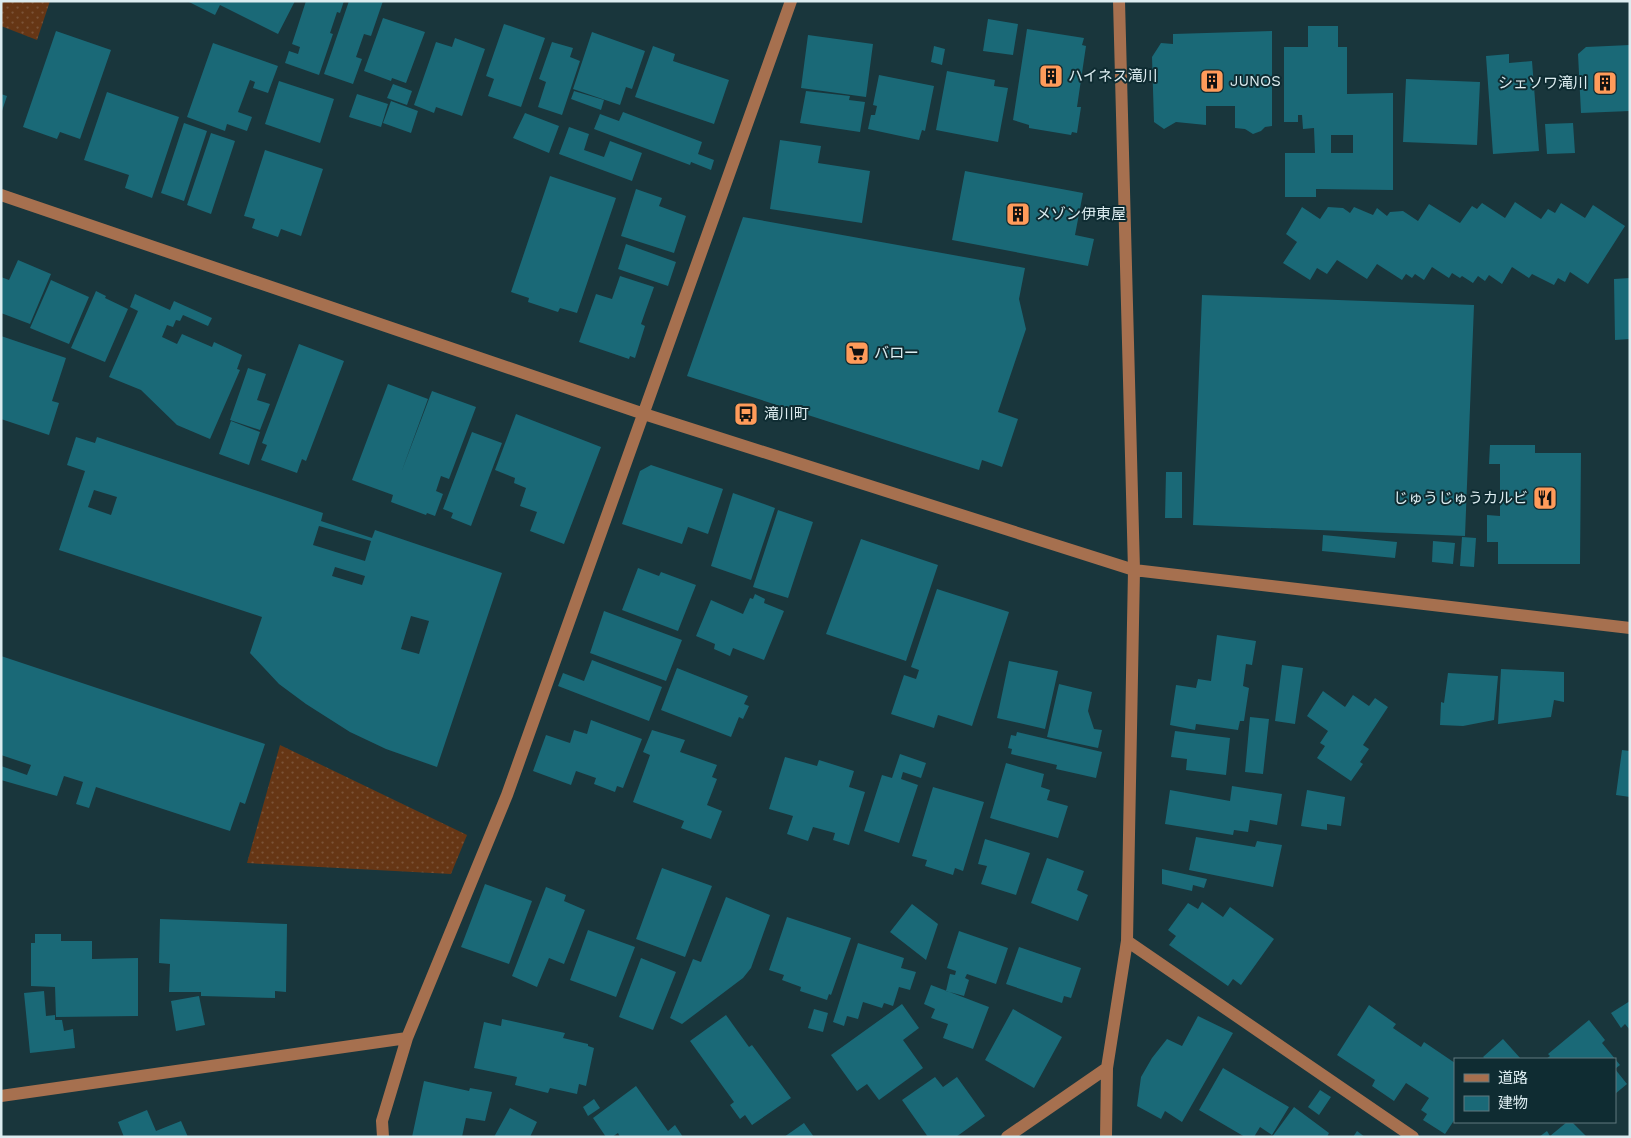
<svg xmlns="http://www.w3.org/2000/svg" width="1631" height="1138" font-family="'Work Sans','Noto Sans JP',sans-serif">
<defs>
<pattern id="grass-dots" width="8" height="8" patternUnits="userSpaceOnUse" patternTransform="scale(1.25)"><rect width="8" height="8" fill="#663615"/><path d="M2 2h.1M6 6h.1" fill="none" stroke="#7b5337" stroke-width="1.8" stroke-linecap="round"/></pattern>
</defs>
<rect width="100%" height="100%" fill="#19363c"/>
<path fill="url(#grass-dots)" d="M1,1h49l-13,39 -36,-14z
M280,745l187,90 -16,39 -204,-11z"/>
<path fill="#1a6977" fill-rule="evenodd" d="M187,1h108l-17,33 -58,-29 -5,10z
M306,1h38l-4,12 -3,-1 -7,21 3,1 -14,41 -34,-12 4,-12 9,3 2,-7 -8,-3z
M349,1h34l-12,35 -7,-2 -8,23 6,2 -9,25 -29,-10z
M383,18l42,14 -19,51 -14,-5 -1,3 -27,-10z
M988,19l30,5 -5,31 -30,-4z
M504,24l41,14 -24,69 -33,-11 6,-17 -8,-3z
M1308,26h30v21h9v47l46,-1v97l-77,-1v8h-31v-44h30l-1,-25 -11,1 -1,-14h-4v7h-14v-75h24zM1331,135h22v18h-22z
M1027,29l57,9 -2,7 4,1 -9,61h4l-4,26 -5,-1 -1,3 -42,-7v-3l-16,-5z
M56,31l55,19 -31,89 -20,-7 -3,7 -34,-12z
M1272,31v95l-7,1 -4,4 -8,3 -8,-5 -10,-1v-22h-29v19l-30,-3 -12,7 -10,-7 -2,-65 9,-14 12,1v-10z
M592,32l53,19 -13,38 -6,-2 -6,18 -47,-16z
M808,35l65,9 -7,53 -65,-9z
M455,38l30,11 -23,67 -26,-9 -2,6 -20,-8 22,-63 16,5z
M552,42l21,6 -3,9 10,4 -18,54 -24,-8 8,-25 -7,-3z
M213,43l65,23 -10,27 -15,-5 2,-6 -5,-2 -12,32 14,5 -5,14 -20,-7 -2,7 -38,-14z
M1630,45v66l-49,2 -3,-59 8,-7z
M653,46l22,8 -2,7 56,19 -15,44 -79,-27z
M934,46l11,3 -3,16 -11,-3z
M1509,54v9l23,-2 7,90 -46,3 -7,-98z
M947,71l48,9 -1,6 14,2 -10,54 -62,-12z
M879,75l55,11 -9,45 -3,-1 -3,10 -51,-11 3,-14h4l2,-9 -4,-1z
M1406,79l74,3 -3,63 -74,-3z
M279,81l55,18 -14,44 -55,-19z
M393,84l19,7 -5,14 -20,-7z
M574,91l30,9 -3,10 -30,-11z
M806,91l44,5 -1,4 16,2 -5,30 -60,-9z
M107,92l72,25 -27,81 -27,-10 4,-13 -45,-15z
M1,94l6,2 -5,15h-1z
M357,94l31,10 -7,23 -32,-10z
M391,101l27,10 -7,22 -28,-10z
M623,112l79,30 -4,12 16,6 -3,10 -20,-8 -1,3 -96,-36 6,-15 19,7z
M525,113l34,13 -10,27 -36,-15z
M184,123l23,8 -23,70 -23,-8z
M1573,123l2,30 -28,1 -2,-30z
M569,127l20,7 -5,16 20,7 6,-16 32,12 -10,28 -73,-27z
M211,133l24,8 -24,73 -24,-9z
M780,140l41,6 -3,17 52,8 -8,52 -92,-14z
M265,150l58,19 -22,67 -20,-7 -3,8 -26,-9 3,-9 -11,-3z
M965,171l118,22 -8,42 19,4 -6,27 -136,-26z
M550,176l66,22 -39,115 -17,-5 -2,4 -30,-10 1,-4 -18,-6z
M636,189l26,9 -3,8 27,10 -12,37 -53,-17z
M1515,202l26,17 7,-10 7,4 6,-10 24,15 8,-13 32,21 -37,58 -18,-12 -5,10 -7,-4 -4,7 -22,-11 -3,4 -17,-11 -10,17 -13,-9 -4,6 -7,-5 -5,7 -11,-7 -2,2 -8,-5 -3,5 -17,-11 -8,13 -9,-6 -3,4 -6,-4 -4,6 -25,-16 -10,15 -30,-19 -10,14 -10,-6 -7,12 -27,-17 14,-21 -11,-8 16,-27 18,12 8,-12 15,1 7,5 4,-6 19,8 4,-7 10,8 3,-4 13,-1 15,10 11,-17 31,19 12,-17 5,3 5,-6 23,15z
M743,217l282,51 -6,31 7,30 -28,83 20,7 -16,48 -20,-7 -3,10 -292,-94z
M626,244l50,18 -8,24 -50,-17z
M18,260l33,14 -21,50 -29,-11v-36l8,3z
M620,276l34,11 -13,37 4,2 -10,32 -5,-2 -1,3 -50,-17 17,-48 16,5z
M1630,278v61l-15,1 -1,-61z
M51,280l38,17 -20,47 -39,-16z
M96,291l10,5 -1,2 23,11 -23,53 -34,-14z
M135,294l35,16 4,-9 38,17 -4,8 -25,-11 -3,6 -4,-1 -3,7 -6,-2 -5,12 15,7 5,-10 30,13 2,-5 28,13 -5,14 3,1 -30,69 -33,-14 -36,-35 -32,-13 29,-66 -8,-4z
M1202,295l272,10 -9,231 -272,-11z
M1,336l65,22 -14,43 7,2 -10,32 -48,-16z
M299,344l45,17 -38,100 -4,-2 -5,14 -36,-13 6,-15 -5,-2z
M248,368l18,6 -9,26 13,4 -10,26 -30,-10z
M388,384l40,15 -27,74 31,-82 44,16 -27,72 -8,-3 -5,15 7,3 -8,22 -8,-3 -1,2 -35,-13 2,-7 -41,-15z
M516,414l85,33 -37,97 -34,-13 7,-19 -17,-6 6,-18 -12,-5 1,-5 -20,-8z
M231,421l29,11 -11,33 -30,-11z
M472,432l30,11 -31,83 -20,-8 2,-5 -10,-4z
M76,437l19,6 2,-6 226,76 -2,8 51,17 3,-8 127,43 -65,194 -51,-18 -36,-17 -44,-28 -27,-20 -29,-31 12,-36 -203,-67 26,-79 -18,-6zM94,490l23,7 -6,18 -23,-8zM319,526l52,15 -6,20 -52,-16zM335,567l30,9 -3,9 -30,-9zM411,616l18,5 -10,33 -18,-5z
M1490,445h45v8h46l-1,111h-82v-22h-11v-27l13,1v-52h-11z
M651,465l72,24 -15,45 -20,-7 -6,17 -60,-20 18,-53z
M1166,472h16v46h-17z
M733,493l42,15 -24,72 -40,-14z
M778,510l35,12 -25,76 -35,-11z
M1323,535l74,7 -2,16 -73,-7z
M1462,537l14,1 -2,29 -14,-1z
M861,539l77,26 -32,96 -80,-27z
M1433,541l22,2 -2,21 -21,-2z
M638,568l21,8 2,-4 35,13 -18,46 -56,-21z
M937,589l72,23 -37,114 -34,-11 -4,13 -43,-14 13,-39 12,4 3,-9 -8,-3z
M755,594l10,5 -1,4 20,8 -20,49 -31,-12 -3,8 -16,-7 1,-5 -19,-8 15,-36 32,14 7,-16 3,1z
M604,611l78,29 -16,41 -76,-28z
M1217,635l39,6 -4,24 -6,-1 -3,22 6,2 -5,33h-4l-2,9 -42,-6 -1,6 -25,-5 6,-40 20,3 2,-9 13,2z
M1,656l264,88 -20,60 -5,-2 -10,29 -134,-44 -7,21 -13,-4 7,-22 -19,-6 -7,20 -56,-16v-14l26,9 4,-10 -30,-10z
M592,660l70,27 -13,34 -91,-35 5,-13 21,8z
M1009,661l49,10 -13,58 -48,-11z
M1282,665l21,3 -8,56 -20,-3z
M677,668l71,28 -4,8 5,2 -6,13 -4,-2 -8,20 -70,-27z
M1501,669l63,3v30l-10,-2 -3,17 -53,7z
M1448,673l50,3 -4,44 -31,6 -23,-1 1,-23 3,1z
M1059,684l33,8 -4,19 6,18 8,1 -4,18 -51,-11z
M1323,691l22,16 8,-12 16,11 6,-8 13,9 -25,38 6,4 -9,13 3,2 -12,17 -34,-23 8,-12 -5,-3 8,-12 -21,-15z
M1250,717l19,2 -6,55 -18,-2z
M591,720l51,19 -19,49 -6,-2 -2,6 -21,-8 2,-6 -20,-7 -5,14 -38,-14 13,-36 24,8 4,-13 13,4z
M652,730l33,10 -5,12 37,13 -5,12 5,2 -10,26 15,6 -11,28 -30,-11 3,-7 -51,-19 17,-47 -7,-3z
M1175,731l55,7 -4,37 -40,-5 1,-11 -16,-2z
M1017,732l85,20 -6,26 -40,-9 1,-4 -46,-11 1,-5 -4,-1 3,-13 5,1z
M1622,750l8,1v46l-14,-2z
M900,754l26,9 -5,15 -18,-6 -2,7 17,6 -19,58 -35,-12 18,-56 10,3z
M785,757l32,9 2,-6 35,11 -5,16 16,5 -16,53 -16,-5 2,-7 -22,-6 -5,14 -21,-7 6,-18 -24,-7z
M1006,763l38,11 -3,13 9,3 -3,10 21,6 -10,32 -68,-20z
M1232,786l50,8 -5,31 -27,-5 -2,12 -14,-2 -1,5 -68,-11 5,-34 60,11z
M933,787l51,15 -21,69 -8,-3 -2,7 -28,-9 2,-6 -15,-4z
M1307,790l38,7 -4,29 -14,-2v6l-26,-4z
M1196,837l59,10 2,-6 25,4 -9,42 -84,-17z
M985,839l45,14 -14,42 -35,-11 6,-18 -9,-2z
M1047,858l37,13 -7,19 11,5 -10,26 -47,-18z
M662,868l50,18 -27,71 -49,-18z
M1162,869l45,10 -3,9 -11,-3 -1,6 -30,-7z
M485,884l47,17 -23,63 -48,-17z
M546,887l20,8 -2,6 21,9 -21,54 -15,-6 -12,29 -25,-11z
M726,897l44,18 -19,53 -8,10 -61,46 -12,-6 23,-59 8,3z
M1202,902l21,15 7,-10 44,32 -33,46 -8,-6 -5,7 -59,-41 7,-9 -8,-6 20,-27 10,6z
M912,904l26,20 -12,36 -36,-28z
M787,917l64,21 -20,57 -2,-1 -2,6 -27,-9 1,-4 -19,-7 2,-5 -15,-5z
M160,919l127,5 -1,68 -11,-1v7l-74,-2v-4h-32l1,-28 -11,-1z
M588,930l47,17 -19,50 -46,-17z
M959,931l49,17 -12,36 -29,-10 -2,4 4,2 -5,16 -18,-5 4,-17 5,1 1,-4 -9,-3z
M35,934h26v7h31v18l46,-1v58l-82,1 -1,-30 -24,-1v-43h4z
M858,943l46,15 -3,10 15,4 -6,18 -11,-3 -6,19 -9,-3 -2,5 -19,-6 -5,17 -11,-3 -3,10 -11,-4z
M1019,947l62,21 -10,30 -7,-2 -2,7 -56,-19z
M641,958l35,14 -23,58 -34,-13z
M931,985l58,22 -16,42 -30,-11 5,-14 -17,-6 4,-9 -11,-5z
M44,991l2,25 9,-1v5h7l2,11 9,-2 2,19 -45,5 -6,-60z
M199,996l6,29 -29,6 -5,-30z
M1630,1001v29l-5,-6 -4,4 -10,-15z
M902,1004l17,24 -16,12 20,28 -44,32 -12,-16 -10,7 -26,-36z
M1369,1005l27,19 -3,4 28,19 3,-5 31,21v56l-10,15 -22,-14 4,-6 -6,-4 8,-12 -23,-15 -12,18 -22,-15 3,-6 -38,-25z
M814,1009l14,4 -5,19 -15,-4z
M1013,1009l49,28 -28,51 -49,-28z
M726,1015l23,32 3,-2 39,53 -39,27 -7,-10 -5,4 -10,-14 4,-3 -44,-61z
M1198,1016l35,17 -51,89 -17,-11 -4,8 -24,-13 4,-29 11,-19 15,-19 15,7z
M502,1019l63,14 -2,5 25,6v2l6,2 -8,38 -7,-2 -2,10 -27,-6 -2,5 -33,-8 2,-8 -43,-9 10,-46 17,4z
M1589,1020l16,20 -3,3 18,22 -5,4 12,15 -12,10v-35h-69l4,-3 -2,-2z
M1503,1039l18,20h-36l-2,-2z
M1223,1068l66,39 -17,28 -12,-8 -6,10h-9l-46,-27z
M935,1077l8,10 14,-10 28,39 -29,21h-28l-26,-37z
M424,1081l45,10 1,-3 22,4 -7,29 -19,-3 -4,19h-50z
M636,1086l32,45 7,-6 8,12h-63l-2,-4 -6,4h-6l-13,-19z
M1320,1090l11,7 -12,18 -11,-8z
M594,1099l6,9 -12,8 -5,-9z
M1294,1107l35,26 -2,4h-55z
M510,1108l27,14 -7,15h-36z
M147,1110l9,21 25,-10 7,16h-64l-6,-15z
M1567,1122h5l15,15h-48l8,-6 3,5z
M804,1123l10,14h-30z
M1357,1131l8,6h-12z"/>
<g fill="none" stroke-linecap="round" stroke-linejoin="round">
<path stroke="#a6704f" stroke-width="12" d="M1,195l643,219 490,156 496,58
M1127,941l286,196
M1,1096l406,-58
M383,1137l-1,-16 25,-83 100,-243 284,-794
M1007,1137l100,-69
M1106,1137l1,-69 20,-127 7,-371 -15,-569"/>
</g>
<defs>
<g id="building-square" transform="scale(1.25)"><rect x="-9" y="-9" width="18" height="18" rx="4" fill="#ff9b5a" stroke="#0f2c32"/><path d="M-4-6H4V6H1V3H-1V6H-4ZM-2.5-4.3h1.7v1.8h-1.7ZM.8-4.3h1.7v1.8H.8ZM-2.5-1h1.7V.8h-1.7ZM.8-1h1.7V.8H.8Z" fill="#111"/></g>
<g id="supermarket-square" transform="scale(1.25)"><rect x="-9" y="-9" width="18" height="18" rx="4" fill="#ff9b5a" stroke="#0f2c32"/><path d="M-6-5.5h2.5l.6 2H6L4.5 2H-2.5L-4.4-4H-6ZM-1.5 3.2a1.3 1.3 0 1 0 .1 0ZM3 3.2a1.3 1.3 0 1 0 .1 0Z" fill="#111"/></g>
<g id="bus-square" transform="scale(1.25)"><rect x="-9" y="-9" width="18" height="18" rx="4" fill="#ff9b5a" stroke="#0f2c32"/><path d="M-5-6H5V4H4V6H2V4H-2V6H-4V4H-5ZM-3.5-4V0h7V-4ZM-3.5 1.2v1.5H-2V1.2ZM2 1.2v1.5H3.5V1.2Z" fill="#111"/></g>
<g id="restaurant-square" transform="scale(1.25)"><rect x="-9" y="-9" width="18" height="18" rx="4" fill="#ff9b5a" stroke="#0f2c32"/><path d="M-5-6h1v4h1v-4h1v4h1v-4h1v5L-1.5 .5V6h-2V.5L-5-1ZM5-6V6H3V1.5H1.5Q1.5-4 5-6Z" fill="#111"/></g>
</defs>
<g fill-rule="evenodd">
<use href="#building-square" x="1051" y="76"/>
<use href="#building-square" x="1212" y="81"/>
<use href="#building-square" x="1605" y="83"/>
<use href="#building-square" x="1018" y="214"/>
<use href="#supermarket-square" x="857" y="353"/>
<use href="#bus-square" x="746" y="414"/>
<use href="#restaurant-square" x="1545" y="498"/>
</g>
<g text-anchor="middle" stroke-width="4" stroke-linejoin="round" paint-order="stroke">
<g font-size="15" fill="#dcecf0" stroke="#0f2c32" text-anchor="start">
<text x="1068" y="81">ハイネス滝川</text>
<text x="1230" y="86">JUNOS</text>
<text x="1588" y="88" text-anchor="end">シェソワ滝川</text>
<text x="1036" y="219">メゾン伊東屋</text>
<text x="874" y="358">バロー</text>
<text x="764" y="419">滝川町</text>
<text x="1528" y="503" text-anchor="end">じゅうじゅうカルビ</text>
</g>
</g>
<rect width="1631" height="1138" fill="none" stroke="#dcecf0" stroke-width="5"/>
<rect x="1454" y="1058" width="162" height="65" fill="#0f2c32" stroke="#61797e"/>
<rect x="1464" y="1074" width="25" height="8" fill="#a6704f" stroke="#61797e"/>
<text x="1498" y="1083" font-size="15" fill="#dcecf0">道路</text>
<rect x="1464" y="1096" width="25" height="15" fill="#1a6977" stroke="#61797e"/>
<text x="1498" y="1108" font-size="15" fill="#dcecf0">建物</text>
</svg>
